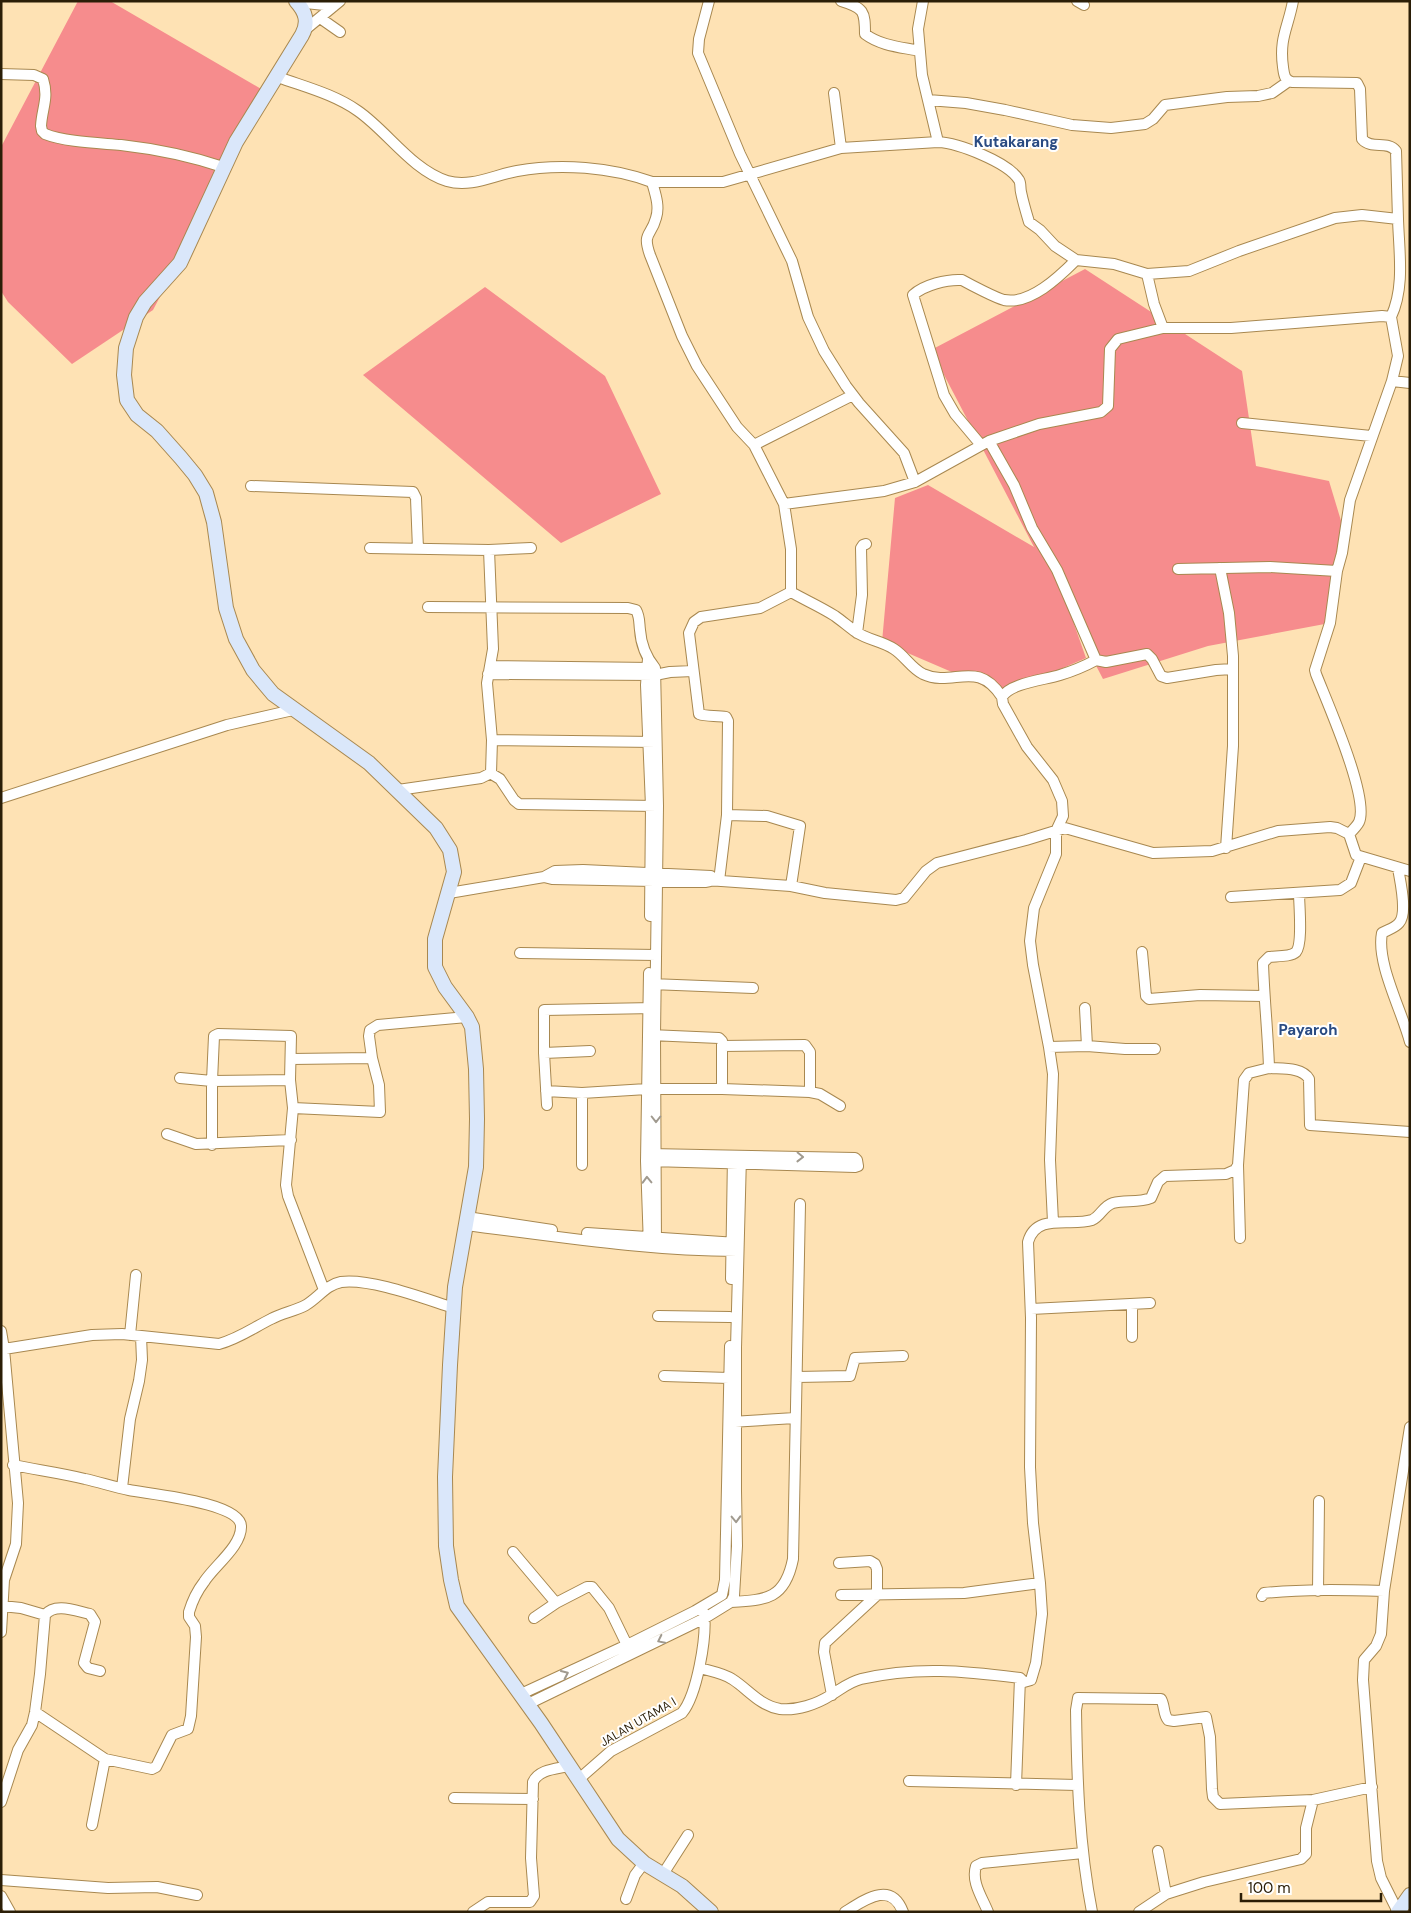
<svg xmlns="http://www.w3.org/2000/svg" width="1411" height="1913" font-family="'DM Sans',sans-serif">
<rect width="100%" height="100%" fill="#fee2b4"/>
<path fill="#f68c8d" d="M78,1h32l158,92 -115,217 -81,54 -64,-62 -7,-11v-144z
M1085,269l157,102 14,95 73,15 16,53 -15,89 -122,23 -105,33 -30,-58 13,37 -83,36 -121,-52 13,-144 33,-13 106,62 -103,-197z
M485,287l120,89 56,118 -100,49 -198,-168z"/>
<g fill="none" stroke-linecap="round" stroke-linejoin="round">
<g stroke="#a88850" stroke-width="12">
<path id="street" d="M709,1l-10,38 -1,14 42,101 52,107 16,56 16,34 22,35 13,17 45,50 11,29
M841,1c23,7 24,10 24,33 16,12 36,13 55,17
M923,1l-5,28 4,46 16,67
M1077,1l7,4
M1293,1c-5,27 -14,37 -10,66 1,7 1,13 9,15l65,1 3,6 2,50c9,11 26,1 34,12l2,68
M296,2l38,4
M320,18l20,14
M306,29l34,-28
M1,74l33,1 9,4c6,19 -1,29 -2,47l1,5 3,3c20,8 54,9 76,11 35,4 69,11 102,22
M278,77c27,10 56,17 80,34 29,20 54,59 89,70 24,7 47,-6 70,-10 43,-8 94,-4 135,11 3,11 8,24 4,36 -5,19 -14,14 -6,37l32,81 15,30 40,61 17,18 30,59 7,45v43l-31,16 -59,9 -7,5 -5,11 10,81c8,3 18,1 27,3l2,4 -1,94 -8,66
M834,93l7,55
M928,100l38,3 39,7 67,15 39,3 34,-4 8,-5 12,-14 62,-8 31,-1 14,-3 17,-12
M652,182h71l118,-34 97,-6c20,1 70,20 81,38 2,3 1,8 2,12 2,10 5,20 8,30l11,8 15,16 21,14 38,4 33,10 7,30 9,24h68l151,-12 9,1 7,39 -6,25 -42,119 -8,53 -5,18 -7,52 -15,47 1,4c10,26 54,124 43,148 -2,4 -7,9 -10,12
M1147,274l42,-3 50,-20 96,-33 27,-3 36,4c1,33 7,68 -7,98
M1392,381l18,2
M1242,423l129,13
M989,441l25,44 18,43 25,42 39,90 10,2 41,-8 5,5 9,17 6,2 49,-8 17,-1
M754,445l99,-50
M981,445l-26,-31 -11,-19 -31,-100c11,-10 34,-16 49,-15 9,5 34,18 42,20 26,5 55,-23 72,-40
M251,486l162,6 3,6 2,51
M784,504l100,-13 31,-9 74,-41 50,-17 62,-12 7,-6 2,-57 8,-10 45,-11
M370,548l119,2 4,99 -6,34 5,57 -1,33 -10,5 -83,12
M489,550l42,-2
M1220,568l9,45 4,43v90l-7,102
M1178,569l92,-2 67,4
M791,592c14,8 30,15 44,24 7,5 14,11 21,16 12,8 26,9 38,17 11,7 17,19 29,25 30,14 54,-16 79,23
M428,607l200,1 8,2c4,7 3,13 4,20 1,15 6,27 15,38l3,138 -3,229 1,212
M857,633l5,-38 -1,-47 2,-3 3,-1
M648,659l-2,26 5,121 -1,110
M490,666l162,2
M488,674l167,1 15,-3 23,-1
M492,740l164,2
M490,773l10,6 14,21 5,4 137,2
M1,798l226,-73 66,-15
M727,815l40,1 33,10 -9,60
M1398,868c2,13 10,45 1,55 -4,5 -12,7 -17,10 -6,30 20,78 28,109
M707,880l84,6 34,7 71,7 8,-2 22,-27 11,-8 89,-23 39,-12 88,25 59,-2 66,-20 52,-4 7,1 12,6 7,21 54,16
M449,893l95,-16 8,2 153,3 5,-1 -3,-1 4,-4 -128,-6 -28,1 -11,6
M1231,897l109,-7 11,-7 10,-26 -5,-2
M1142,952l4,44 3,3 51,-4 64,1
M520,953l136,2
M651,984l102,4
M1085,1008l2,38 -38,1 -16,-82 -3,-24 4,-33 22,-54v-23l7,-15 -1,-15 -9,-21 -26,-33 -24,-43 -1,-7c8,-14 42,-17 58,-22 13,-4 25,-9 36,-15
M650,1035l69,3 3,3v48
M722,1046l83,-1 5,7v40
M1087,1046l38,3h30
M1049,1047l4,27 -3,86 3,62
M544,1053l46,-2
M291,1059l81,-1 -3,-22 1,-6 8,-5 89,-8
M1269,1068c13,1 33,-1 40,11l1,46 100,7
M180,1078l32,3v64
M290,1080l-78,1 2,-45 4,-2 73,2 -1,44 3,28 -7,77 2,11 36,94
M546,1091l36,2 65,-4h75l88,3 10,2 20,12
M582,1093v72
M547,1105l-3,-52v-43l110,-2
M293,1108l87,4 -1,-27 -7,-27
M167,1134l29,10 95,-4
M650,1154l205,4 2,2 1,6 -3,1 -204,-6
M1238,1165l2,73
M467,1217l85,13
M465,1225c90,11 181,26 272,26
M587,1233l150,10
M649,1246l-3,-85 3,-188
M731,1279l2,-123
M1132,1304v33
M1031,1309l119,-6
M658,1316l72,1
M1,1331l3,18
M130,1335l6,-60
M664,1376l65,2
M797,1377l53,-1 5,-18 48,-2
M731,1422l64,-4
M13,1465c24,5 48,8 72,14 14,3 29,8 44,11 19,4 111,12 112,36 1,20 -27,40 -37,56 -7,9 -12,20 -15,30v5l6,9 1,11 -5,79 -3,13 -16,6 -16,32 -4,2 -47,-10
M122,1488l8,-69 9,-38 3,-21 -1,-24
M513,1552l43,51
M1318,1591l1,-90
M841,1595l123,-2 76,-10
M1262,1596l2,-3c40,-4 81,-3 120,-2
M731,1602c36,-2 54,-3 62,-43l7,-355
M45,1615c10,-13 31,-4 45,-1l5,8 -11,41 4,5 12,3
M534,1618l22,-15 31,-16h5l17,21 18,37
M1,1632l3,-52 12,-36 2,-41 -14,-154 88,-14 30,-1 97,10c19,-5 34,-16 52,-25 11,-6 24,-8 35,-14 13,-8 20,-20 35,-23 30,-4 84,17 113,26
M700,1668c10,3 23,5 32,11 16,10 28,27 48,30 17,2 37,-5 51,-14 10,-6 18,-13 30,-16 56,-13 103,-8 159,-1l4,4 7,-2 5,-17 6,-49 -2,-31 -7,-60 -3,-56 1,-149 -3,-76c8,-30 43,-15 64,-22 9,-4 11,-14 21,-17 12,-3 26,0 38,-5l7,-16 7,-6 61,-2 9,-4 3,-5 6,-85 5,-7 20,-5c-1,-35 -5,-70 -6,-105l6,-6c6,-1 22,0 27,-5 7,-8 3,-48 3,-59
M521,1694l106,-49 68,-34 27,-16 3,-15 5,-234
M832,1695l-8,-43 1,-9 52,-48v-26l-2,-5 -5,-3 -31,2
M528,1704l177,-86 26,-16 3,-6 3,-50 -1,-55v-143l5,-192
M35,1712l70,47 -13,66
M579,1779l32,-28 71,-38c15,-18 25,-76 22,-100
M909,1781l168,4
M1016,1785l4,-107
M454,1798l79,1
M1,1802l17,-52 14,-25 3,-13 5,-38 5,-59 -24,-7 -19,-2
M1158,1851l8,43
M663,1874l25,-39
M1,1880l107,8 49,-1 40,8
M1,1896l9,16
M626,1899l9,-24 9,-12
M473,1912l15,-10h42l4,-6 -3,-38 2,-76c6,-13 24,-13 36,-16
M845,1912c21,-13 46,-31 58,0
M988,1912c-6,-15 -17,-30 -12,-46l6,-3 20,-2 81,-8
M1092,1912c-13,-67 -15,-134 -16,-202l2,-12 79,1h4c4,7 2,15 7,21l6,1 32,-4 4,20 2,52 1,8 7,7 93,-4 59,-13
M1139,1912l27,-18 38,-12 97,-23 5,-5v-26l7,-28
M1398,1912l-17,-34 -4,-17 -14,-181 1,-20 12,-14 5,-12 3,-43 26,-164"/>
</g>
<g stroke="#a88850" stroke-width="16">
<path id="secondary" d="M296,1c10,11 13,21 6,34l-66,107 -56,121 -35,39 -9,15 -10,31 -2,27 3,25 10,15 20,16 24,27 14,17 11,18 8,29 12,86 10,31 17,31 20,24 96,69 67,65 14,22 4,22 -19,67v28l10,20 22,30 5,10 4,42 1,50 -1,48 -21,120 -5,78 -5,112 1,69 5,34 6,26 84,117 77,116 26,24 38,23 29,26
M1398,1912l12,-17"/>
</g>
<use href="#street" stroke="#fff" stroke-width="10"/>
<use href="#secondary" stroke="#dae7fa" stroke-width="14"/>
</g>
<defs><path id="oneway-chevron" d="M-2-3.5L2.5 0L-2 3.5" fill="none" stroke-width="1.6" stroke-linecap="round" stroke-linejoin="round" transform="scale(1.25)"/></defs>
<g stroke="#a09a8f">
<use href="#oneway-chevron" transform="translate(656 1119) rotate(90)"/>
<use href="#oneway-chevron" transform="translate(800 1157) rotate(1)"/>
<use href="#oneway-chevron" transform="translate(647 1180) rotate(-92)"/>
<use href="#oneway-chevron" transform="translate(736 1519) rotate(88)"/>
<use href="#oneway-chevron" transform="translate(661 1640) rotate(154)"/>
<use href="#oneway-chevron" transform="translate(565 1674) rotate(-25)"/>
</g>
<g text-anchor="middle" stroke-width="4" stroke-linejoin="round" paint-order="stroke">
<g font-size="12" fill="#2b1e07" stroke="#fff">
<text transform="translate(638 1722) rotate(-30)" y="4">JALAN UTAMA I</text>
</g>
<g font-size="15" font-weight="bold" fill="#2a4b82" stroke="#fff">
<text x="1016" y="147">Kutakarang</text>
<text x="1308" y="1035">Payaroh</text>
</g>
</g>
<rect width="1411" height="1913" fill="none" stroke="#2b1e07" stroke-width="5"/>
<path d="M1241 1893v8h140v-8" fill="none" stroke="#2b1e07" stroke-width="2.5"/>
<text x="1248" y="1893" font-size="15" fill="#2b1e07" stroke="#ffffff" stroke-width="4" paint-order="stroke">100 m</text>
</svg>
